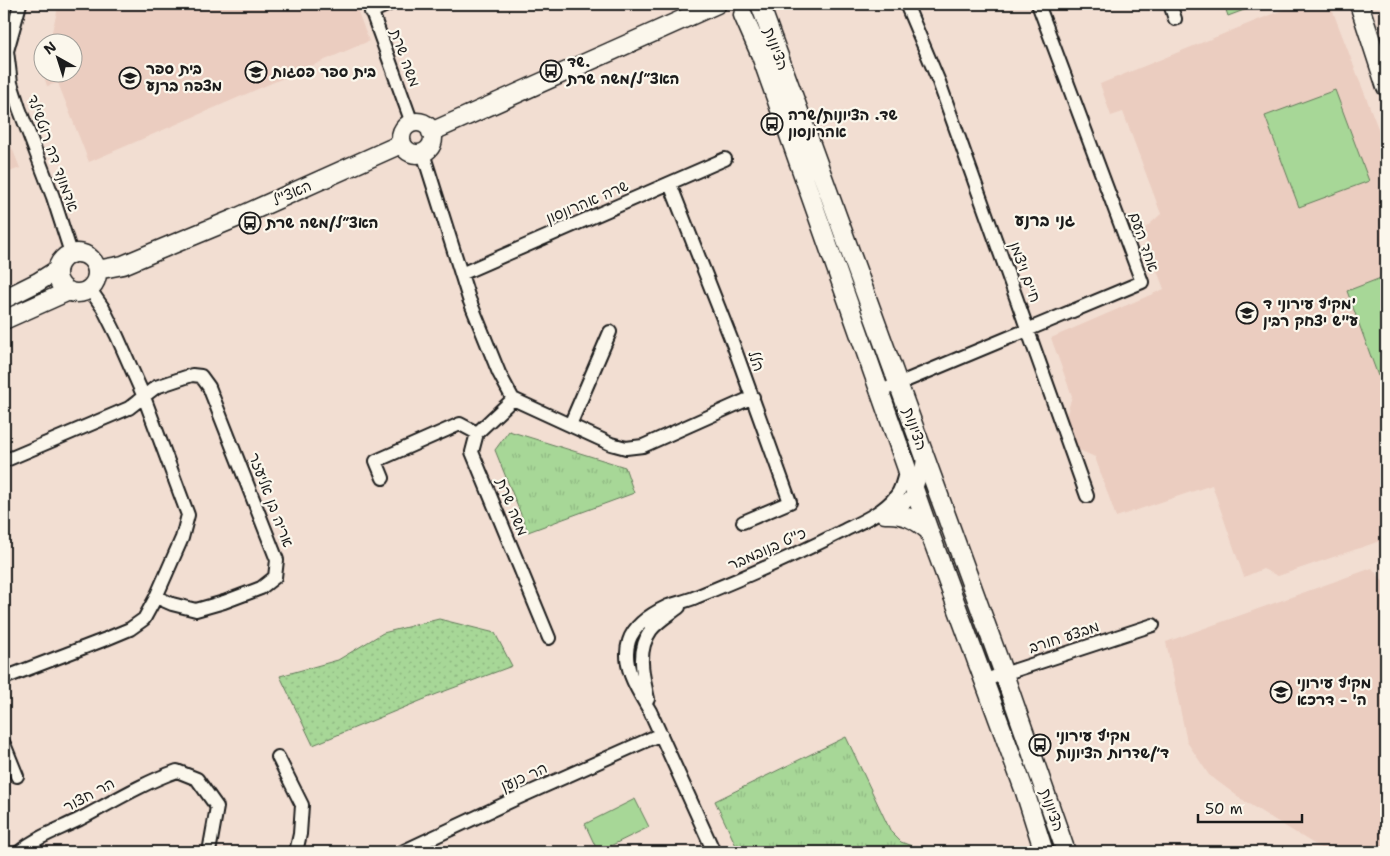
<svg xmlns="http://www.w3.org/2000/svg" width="1390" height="856" font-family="'Shantell Sans','Playpen Sans Hebrew',sans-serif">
<defs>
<pattern id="grass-tufts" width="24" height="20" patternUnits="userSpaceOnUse" patternTransform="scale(1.25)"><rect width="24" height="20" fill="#a7d797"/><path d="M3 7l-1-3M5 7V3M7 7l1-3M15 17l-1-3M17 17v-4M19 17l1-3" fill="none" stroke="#8fb882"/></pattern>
<pattern id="garden-dots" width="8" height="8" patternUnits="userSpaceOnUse" patternTransform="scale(1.25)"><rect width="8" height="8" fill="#a7d797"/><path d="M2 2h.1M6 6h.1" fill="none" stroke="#8fb882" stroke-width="1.8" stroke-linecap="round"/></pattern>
</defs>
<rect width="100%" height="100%" fill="#f2ded2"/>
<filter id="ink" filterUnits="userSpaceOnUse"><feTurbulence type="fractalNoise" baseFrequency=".02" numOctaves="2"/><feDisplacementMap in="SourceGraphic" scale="10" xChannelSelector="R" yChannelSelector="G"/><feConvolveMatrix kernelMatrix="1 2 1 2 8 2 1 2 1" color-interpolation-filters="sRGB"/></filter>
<g filter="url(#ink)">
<path fill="#ebcdc0" d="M59,4h296l14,37 -280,121 -31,-79 -11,3 -4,-13 29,-1v-30h-26l4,-3z
M1297,4h33l56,145v390l-108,37 -15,-7 -19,8 -32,-92 -96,32 -21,-60 -18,-8 -11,-32 6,-21 -21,-58 113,-49 -22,-58 19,-17 -38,-102 -12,4 -11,-32z
M4,128l16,40 -16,6z
M1372,568l14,17v267h-59l-83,-51 -35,-26 -22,-33 -21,-100z"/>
<path fill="url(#grass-tufts)" stroke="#627a5a" d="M1224,4h36l-32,12z
M509,431l116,36 9,26 -106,39 -33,-82z
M846,737l45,95 10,10 27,10h-189l-24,-51z"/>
<path fill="url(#garden-dots)" stroke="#627a5a" d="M439,619l56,14 17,33 -75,28 -124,51 -33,-69 58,-16 45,-27z"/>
<path fill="#a7d797" stroke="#627a5a" d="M1335,90l34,91 -70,26 -34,-91z
M1386,276v97l-8,3 -31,-85z
M635,799l14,28 -51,25 -13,-28z"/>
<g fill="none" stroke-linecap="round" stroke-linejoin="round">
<g stroke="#1c1c1c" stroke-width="16">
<path id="street" d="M20,4l-13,47 4,32 8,25 34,89 18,56
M369,4l43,119
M906,4l33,78 148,414
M1170,4l5,15
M371,12l18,-8
M423,153l46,146 30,74 14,26 98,45 15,4 17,-2 110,-49
M670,184l63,160 57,158 -47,20
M461,274l264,-115
M881,391l261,-109 -104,-278
M513,399l-36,34 -5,19 77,186
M570,425l40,-93
M4,461l125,-53 27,-21 36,-12 9,1 8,11 68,173 -2,17 -14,11 -37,14 -28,8 -24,-6 -16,-7
M383,478l-7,-17 84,-37 17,9
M886,514c28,-11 34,-28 37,-56
M4,678l102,-39 24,-10 14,-10 12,-22 26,-59 6,-23 -44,-118 -27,-61 -14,-28 -14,-20
M985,680l168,-55
M648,699c-5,-23 -12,-48 3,-69 7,-9 19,-16 28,-23
M4,744l13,32
M278,757l24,48 -2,29 -4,18
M19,852c19,-16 39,-22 61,-33 32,-17 63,-36 97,-48l20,8 20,28 -8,45
M402,852l111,-52 148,-66
M714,852l-64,-141c-12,-20 -29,-45 -21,-70 5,-16 24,-28 39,-35 9,-3 19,-5 28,-9 49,-20 96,-40 143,-64 19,-10 43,-19 57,-37 6,-7 8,-19 10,-28"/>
</g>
<g stroke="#1c1c1c" stroke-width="21">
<path id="secondary" d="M1359,4l27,83
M761,7l243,667 62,178
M743,15l18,41 168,475 96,261 19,60
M401 138a16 16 0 1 1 32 0a16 16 0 1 1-32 0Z
M431,132l286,-128
M57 273a20 20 0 1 1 40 0a20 20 0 1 1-40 0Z
M97,270l26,-5 31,-13 82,-34 165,-74
M4,299l34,-17 19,-12
M4,320l65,-29
M885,514c19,-1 30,5 44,17"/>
</g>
<use href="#street" stroke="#fbf7ec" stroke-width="12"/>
<use href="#secondary" stroke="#fbf7ec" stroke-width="18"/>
</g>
</g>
<defs>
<g id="bus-ring" transform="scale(1.125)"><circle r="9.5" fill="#fbf7ec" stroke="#1c1c1c" stroke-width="1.5"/><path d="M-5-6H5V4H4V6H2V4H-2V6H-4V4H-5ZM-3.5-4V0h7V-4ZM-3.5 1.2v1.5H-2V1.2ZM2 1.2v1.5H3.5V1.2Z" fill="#1c1c1c"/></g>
<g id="school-ring" transform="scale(1.125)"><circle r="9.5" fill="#fbf7ec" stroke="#1c1c1c" stroke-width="1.5"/><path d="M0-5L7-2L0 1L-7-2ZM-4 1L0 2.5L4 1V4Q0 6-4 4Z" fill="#1c1c1c"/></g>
</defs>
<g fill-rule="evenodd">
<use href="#bus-ring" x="551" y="71"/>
<use href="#school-ring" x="256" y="72"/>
<use href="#school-ring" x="130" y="78"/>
<use href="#bus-ring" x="772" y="124"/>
<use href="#bus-ring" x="250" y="223"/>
<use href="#school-ring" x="1247" y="313"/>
<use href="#school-ring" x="1281" y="692"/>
<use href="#bus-ring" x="1040" y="745"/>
</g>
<g text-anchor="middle" stroke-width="4.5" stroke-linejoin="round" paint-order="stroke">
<g font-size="15" fill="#1c1c1c" stroke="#fbf7ec">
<text transform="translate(776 49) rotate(70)" y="5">הציונות</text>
<text transform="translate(405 58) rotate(70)" y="5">משה שרת</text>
<text transform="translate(53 153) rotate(70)" y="5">אדמונד דה רוטשילד</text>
<text transform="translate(292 193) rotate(-24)" y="5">האצ"ל</text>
<text transform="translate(587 202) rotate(-23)" y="5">שרה אהרונסון</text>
<text transform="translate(1144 242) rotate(71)" y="5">אחד העם</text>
<text transform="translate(1025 272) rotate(70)" y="5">חיים ויצמן</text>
<text transform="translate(756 361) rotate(71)" y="5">הלל</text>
<text transform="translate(915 429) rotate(71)" y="5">הציונות</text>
<text transform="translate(271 500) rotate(69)" y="5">אריה בן אליעזר</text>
<text transform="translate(512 507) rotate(68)" y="5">משה שרת</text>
<text transform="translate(767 549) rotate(-24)" y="5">כ"ט בנובמבר</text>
<text transform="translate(1064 637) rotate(-18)" y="5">מבצע חורב</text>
<text transform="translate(524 777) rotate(-24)" y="5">הר כנען</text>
<text transform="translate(89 795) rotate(-28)" y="5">הר חצור</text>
<text transform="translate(1052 810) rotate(71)" y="5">הציונות</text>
</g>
<g font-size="15" font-weight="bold" fill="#1c1c1c" stroke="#fbf7ec" text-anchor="start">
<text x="567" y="67">שד.<tspan x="567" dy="17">האצ״ל/משה שרת</tspan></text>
<text x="146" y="74">בית ספר<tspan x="146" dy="17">מצפה ברנע</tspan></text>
<text x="272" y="77">בית ספר פסגות</text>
<text x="788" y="120">שד. הציונות/שרה<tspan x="788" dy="17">אהרונסון</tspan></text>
<text x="266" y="228">האצ״ל/משה שרת</text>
<text x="1263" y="309">מקיף עירוני ד'<tspan x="1263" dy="17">ע"ש יצחק רבין</tspan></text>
<text x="1297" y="688">מקיף עירוני<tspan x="1297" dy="17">ה' - דרכא</tspan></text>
<text x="1056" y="741">מקיף עירוני<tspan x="1056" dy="17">ד׳/שדרות הציונות</tspan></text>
</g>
<g font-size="16" font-weight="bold" fill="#1c1c1c" stroke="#fbf7ec">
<text x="1045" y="226">גני ברנע</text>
</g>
</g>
<rect width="1390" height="856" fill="none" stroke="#fbf7ec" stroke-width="20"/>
<rect x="10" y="10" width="1370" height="836" fill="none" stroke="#1c1c1c" stroke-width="2" filter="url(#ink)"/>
<g transform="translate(58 58) rotate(321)"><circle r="24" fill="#fbf7ec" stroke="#a29f99"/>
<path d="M0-4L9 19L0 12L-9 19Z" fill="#1c1c1c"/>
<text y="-8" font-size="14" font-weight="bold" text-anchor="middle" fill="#1c1c1c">N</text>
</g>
<path d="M1198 814v8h104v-8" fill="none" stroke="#1c1c1c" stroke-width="2.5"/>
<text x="1205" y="814" font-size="15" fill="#1c1c1c" stroke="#fbf7ec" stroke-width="4" paint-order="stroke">50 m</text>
</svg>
